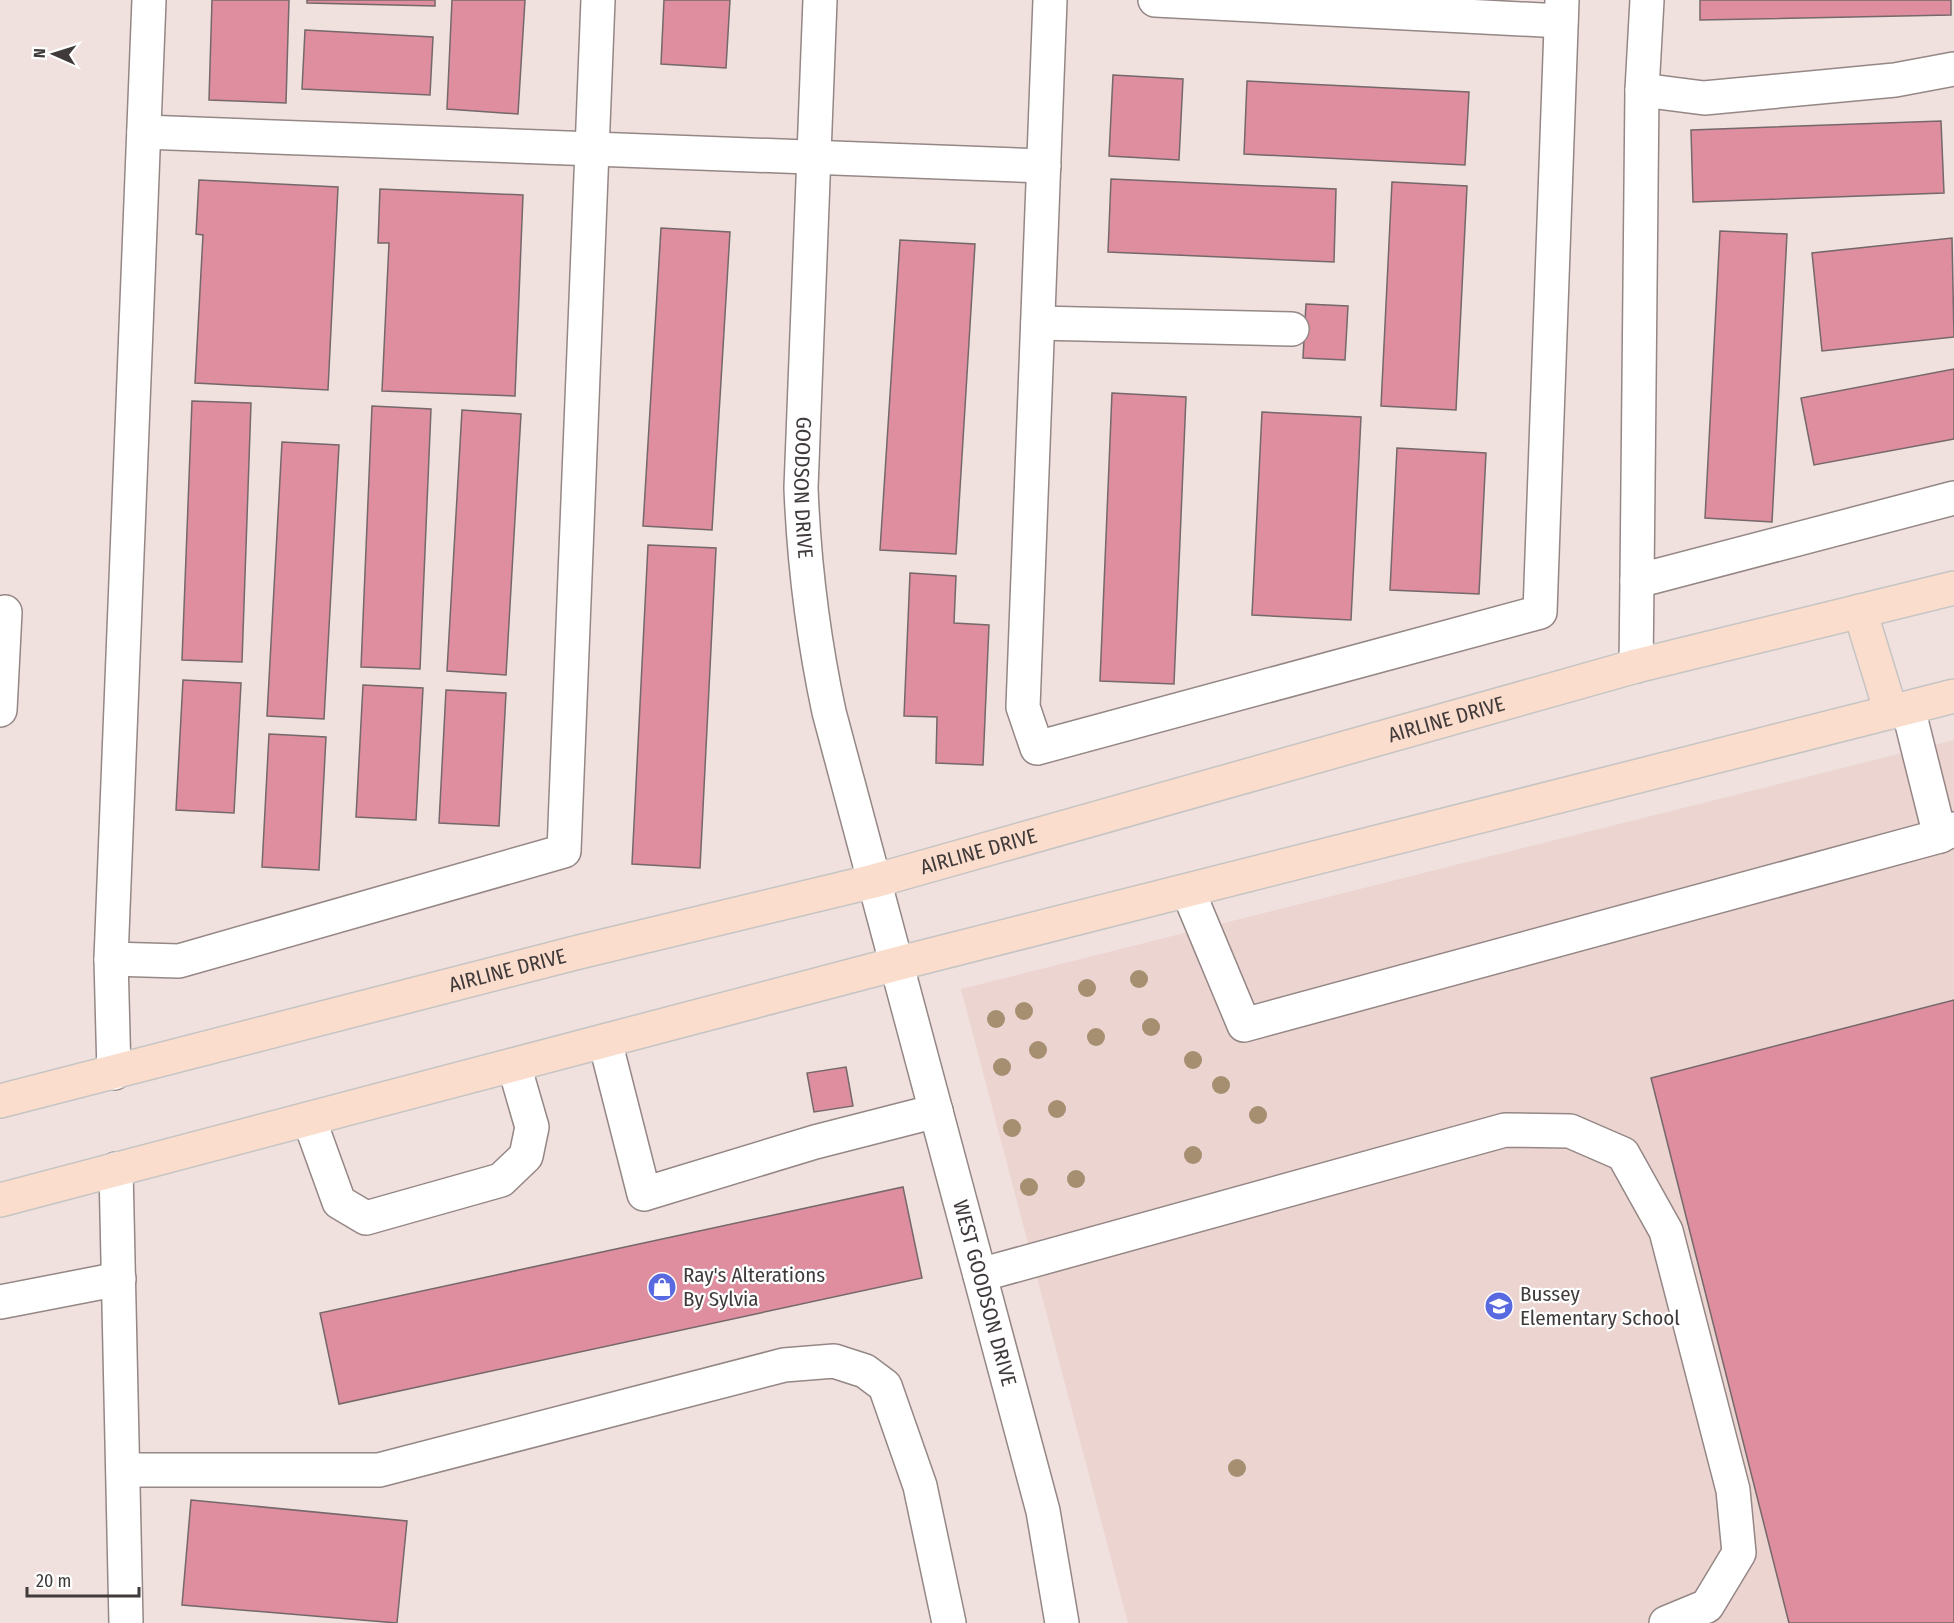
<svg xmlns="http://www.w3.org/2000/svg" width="1954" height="1623" font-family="'Fira Sans Condensed',sans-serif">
<rect width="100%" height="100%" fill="#f0e1de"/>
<path fill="#ecd4d1" d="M1954,740v883h-826l-167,-634z"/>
<path fill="#de8e9f" stroke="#75686a" stroke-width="1.5" d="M212,0h77l-3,103 -77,-3z
M307,0h128v6l-128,-3z
M452,0h73l-7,114 -71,-5z
M664,0h66l-4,68 -65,-4z
M1700,0h251v15l-251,5z
M305,30l128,7 -3,58 -128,-6z
M1113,75l70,4 -4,81 -70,-4z
M1247,81l222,11 -4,73 -221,-11z
M1941,121l3,72 -251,9 -2,-72z
M1111,179l225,10 -2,73 -226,-10z
M199,180l139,7 -10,203 -133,-7 8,-148 -7,-1z
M1392,182l75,4 -11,224 -75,-4z
M380,189l143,6 -8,201 -133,-5 7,-148h-11z
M661,228l69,4 -18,298 -69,-4z
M1720,231l67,3 -15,288 -67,-4z
M1952,238l2,99 -132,14 -10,-98z
M900,240l75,4 -19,310 -76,-4z
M1306,304l42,2 -3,54 -42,-2z
M1954,369v70l-140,26 -13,-67z
M1112,393l74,4 -12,287 -74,-3z
M192,401l59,2 -9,259 -60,-2z
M372,406l59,3 -11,260 -59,-2z
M462,410l59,4 -15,261 -59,-4z
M1262,412l99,5 -10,203 -99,-5z
M282,442l57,3 -15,274 -57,-3z
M1397,448l89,5 -7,141 -89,-4z
M648,545l68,3 -16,320 -68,-4z
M910,573l46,3 -2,47 35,2 -6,140 -47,-2 1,-46 -33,-1z
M183,680l58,3 -7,130 -58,-3z
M363,685l60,3 -7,132 -60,-3z
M446,690l60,3 -7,133 -60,-3z
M269,734l57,3 -7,133 -57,-3z
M1954,1000v623h-165l-138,-545z
M846,1067l7,39 -39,6 -7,-39z
M903,1187l19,91 -583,126 -19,-91z
M191,1500l216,21 -10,102 -215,-18z"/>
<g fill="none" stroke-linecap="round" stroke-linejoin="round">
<g stroke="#948785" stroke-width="36">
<g id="minor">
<path id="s1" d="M820,0l-19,488c3,76 12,149 28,224l214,799 19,112"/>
<path d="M1050,0l-27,707 14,41 503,-136 22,-612"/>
<path d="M1155,0l406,21"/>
<path d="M1647,0l-5,90 -5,491 317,-83"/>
<path d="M1642,90l62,8 191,-18 59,-11"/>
<path d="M144,132l900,34"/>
<path d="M1038,323l254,6"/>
<path d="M1636,666l1,-85"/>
<path d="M1908,708l32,128"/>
<path d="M0,710l5,-98"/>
<path d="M1188,891l56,134 696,-189 14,-7"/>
<path d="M111,959l68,2 385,-110 34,-851"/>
<path d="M605,1041l39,153 171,-52 121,-31"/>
<path d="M114,1073l-3,-114 38,-959"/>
<path d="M309,1119l30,83 27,16 135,-38 25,-24 6,-29 -18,-62"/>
<path d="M116,1169l10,454"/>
<path d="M980,1275l525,-145 65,1 53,23 43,77 67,259 6,63 -32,53 -41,17"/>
<path d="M0,1302l119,-23"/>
<path d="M123,1470h256l405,-105 50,-4 31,10 20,15 35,100 29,137"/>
</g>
</g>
<g stroke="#c6c4c4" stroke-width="36">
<g id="major">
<path d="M1860,611l31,101"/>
<path id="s2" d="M0,1101l579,-149 295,-71 762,-215 318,-78"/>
<path d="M0,1200l896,-236 1058,-268"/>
</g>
</g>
<use href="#minor" stroke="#fff" stroke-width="33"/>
<use href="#major" stroke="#faddcc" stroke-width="33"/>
</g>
<g fill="#a68e71">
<circle cx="1139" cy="979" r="9"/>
<circle cx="1087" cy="988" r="9"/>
<circle cx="1024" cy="1011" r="9"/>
<circle cx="996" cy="1019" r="9"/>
<circle cx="1151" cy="1027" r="9"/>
<circle cx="1096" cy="1037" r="9"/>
<circle cx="1038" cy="1050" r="9"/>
<circle cx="1193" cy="1060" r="9"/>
<circle cx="1002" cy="1067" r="9"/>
<circle cx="1221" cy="1085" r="9"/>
<circle cx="1057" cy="1109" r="9"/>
<circle cx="1258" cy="1115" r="9"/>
<circle cx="1012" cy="1128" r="9"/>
<circle cx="1193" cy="1155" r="9"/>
<circle cx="1076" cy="1179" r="9"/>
<circle cx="1029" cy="1187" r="9"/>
<circle cx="1237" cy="1468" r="9"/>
</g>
<defs>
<g id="shop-disc" transform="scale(1.5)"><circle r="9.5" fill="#5969e0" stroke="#fff"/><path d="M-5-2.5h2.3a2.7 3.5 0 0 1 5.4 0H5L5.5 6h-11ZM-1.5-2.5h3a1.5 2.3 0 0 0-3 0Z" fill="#fff"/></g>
<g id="school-disc" transform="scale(1.5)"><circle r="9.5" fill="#5969e0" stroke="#fff"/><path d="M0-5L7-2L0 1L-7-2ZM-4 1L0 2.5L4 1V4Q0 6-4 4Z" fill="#fff"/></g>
</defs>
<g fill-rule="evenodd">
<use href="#shop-disc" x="662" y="1287"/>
<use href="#school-disc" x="1499" y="1306"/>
</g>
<g text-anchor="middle" stroke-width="4.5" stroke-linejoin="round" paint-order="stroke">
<g font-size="21" fill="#403b3a" stroke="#fff">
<text dy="7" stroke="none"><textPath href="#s1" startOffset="488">GOODSON DRIVE</textPath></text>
<text dy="7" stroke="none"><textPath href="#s2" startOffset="1496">AIRLINE DRIVE</textPath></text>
<text dy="7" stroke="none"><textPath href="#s2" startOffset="1010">AIRLINE DRIVE</textPath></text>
<text dy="7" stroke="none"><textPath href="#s2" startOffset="524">AIRLINE DRIVE</textPath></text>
<text dy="7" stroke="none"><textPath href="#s1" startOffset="1316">WEST GOODSON DRIVE</textPath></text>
</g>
<g font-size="21" fill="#403b3a" stroke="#fff" text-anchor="start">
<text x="683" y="1282">Ray's Alterations<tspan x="683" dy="24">By Sylvia</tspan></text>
<text x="1520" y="1301">Bussey<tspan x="1520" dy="24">Elementary School</tspan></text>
</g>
</g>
<g transform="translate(54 54) rotate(273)" stroke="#ffffff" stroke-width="4.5" paint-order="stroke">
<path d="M0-4.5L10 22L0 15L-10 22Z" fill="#403b3a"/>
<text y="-9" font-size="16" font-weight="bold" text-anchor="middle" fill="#403b3a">N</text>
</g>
<path d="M27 1587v9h112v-9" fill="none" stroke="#403b3a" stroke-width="3"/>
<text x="36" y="1587" font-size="18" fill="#403b3a" stroke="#ffffff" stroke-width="4.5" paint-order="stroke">20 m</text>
</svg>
